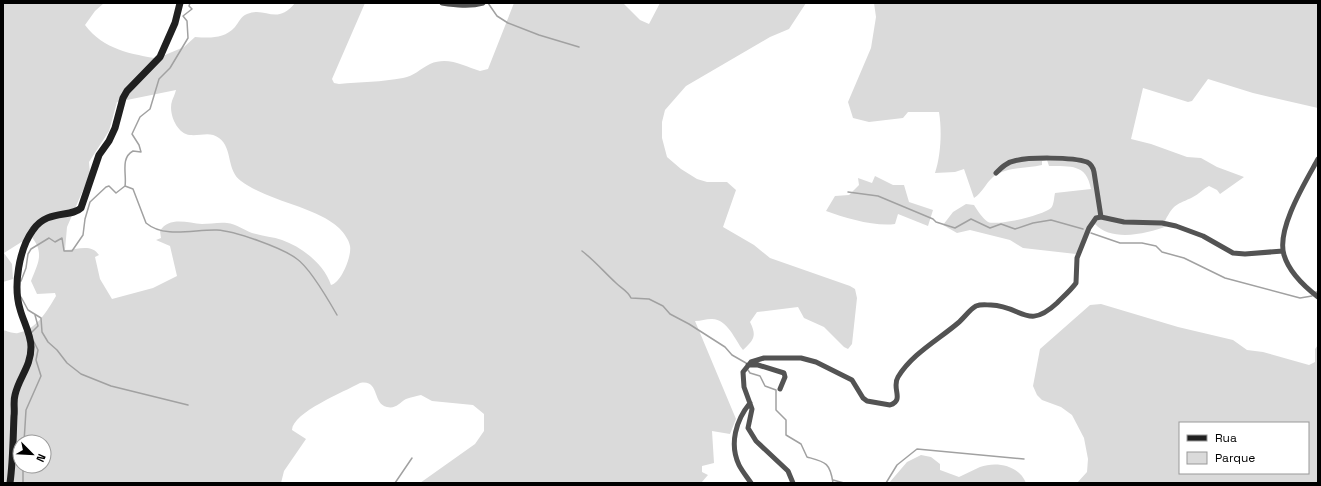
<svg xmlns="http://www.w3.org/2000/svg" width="1321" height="486" font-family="'Space Grotesk',sans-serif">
<rect width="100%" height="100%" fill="#fff"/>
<path fill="#dadada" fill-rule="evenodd" d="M3,3h101l-9,8 -10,14c19,25 46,29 75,34l2,-4h3l19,-8 11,-10c15,1 29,2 40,-10 4,-5 6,-11 12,-13 19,-8 29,12 48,-11h70l-33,76 2,4 5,1c21,-2 43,-2 64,-6 11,-2 17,-9 27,-14 18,-8 34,2 50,7l8,-2 26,-66h109l17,17 9,4 11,-21h146l-17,26 -19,8 -84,49 -21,24 -3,12v16l5,19 14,12 16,10 10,3h20l9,8 -13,37 31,18 16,13 80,28 5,3 2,9 -5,46 -4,5 -4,-2 -20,-20 -20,-9 -6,-11 -41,5 -7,10c7,14 4,18 -7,28 -8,-10 -16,-32 -32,-31 -5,0 -10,2 -16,2l41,98 -6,15 -18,-3 2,32 -12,3v6l6,3 -7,8h-281l55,-39 9,-13v-17l-11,-9 -41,-4 -11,-6c-4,1 -10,2 -15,4 -7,4 -10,10 -19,8 -15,-3 -7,-28 -27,-24 -16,9 -67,29 -68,47l14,9 -22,32 -3,12h-278v-153c4,1 11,4 15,3 19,-4 29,-22 38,-37l-1,-3 -18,1 -6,-13c7,-18 14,-28 0,-45l-27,17 8,11 1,15 -10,3zM176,90c-1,4 -3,8 -4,11 -4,12 5,33 18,34 11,1 20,-4 29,3 14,10 7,32 22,43 28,21 74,25 98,47 5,5 10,12 11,18 2,10 -9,37 -19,39 -7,-21 -29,-38 -49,-45 -9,-3 -20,-4 -30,-7 -8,-3 -16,-9 -25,-10 -8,-1 -17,1 -25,1 -14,-1 -33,-8 -42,7l1,7 -5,2 14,6 7,30 -24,12 -41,11 -12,-20 -5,-22 4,-2c-8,-12 -22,-5 -34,-5l2,-23 23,-53 -1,-12 20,-31 8,-29zM20,442h24v24h-24z
M874,3h444v105l-65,-15 -45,-14 -16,22 -4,1 -45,-14 -12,51 20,5 36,13 14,1 16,9 27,10 -24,17 -3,-4 -8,-4c-6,3 -10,8 -16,11 -16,8 -19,6 -28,24l2,5c-20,8 -56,16 -72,-2l-4,4 -15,26 -53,-6 -13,-8 -40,-10 -13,3 -14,-8 10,-13 13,-8 8,1c3,5 9,14 14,17 10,4 56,-7 63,-14 3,-3 3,-11 4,-15l36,-4c-5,-26 -20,-22 -42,-23l-2,-6 -5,1v4c-16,4 -35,1 -49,12 -7,6 -11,16 -19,21l-10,-29 -9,3 -20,1c6,-18 7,-43 4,-61h-31l-5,6 -34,4 -16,-4 -5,-16 23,-54 5,-31z
M875,176l18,9h11l5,17 24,8 -5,16 -30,-12 -3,10c-19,3 -50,-6 -69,-13l9,-15 14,-1 10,-10 -1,-7 14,5z
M1101,304l77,23 55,13 14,10 16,2 46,13 6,-3v-13l3,-4v138h-241l10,-11 1,-13 -4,-21 -12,-23 -11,-8 -19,-7 -5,-5 -4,-9 7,-37 50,-44zM1180,423h128v50h-128z
M921,455l10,2 9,7v6l19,7c7,-3 14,-7 21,-10 16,-6 39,-2 46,16h-137l18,-21z"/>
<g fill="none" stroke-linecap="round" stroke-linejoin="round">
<path stroke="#a1a1a1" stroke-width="1.5" d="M488,3l9,13 11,7 31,12 40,12
M125,186l8,3 13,34c19,16 49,6 71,7 18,1 66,18 80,29 13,9 32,42 40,56
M848,192l30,4 55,23 3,3 19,6 16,-9 19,9 11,-4 14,5 18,-6 18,-3 32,9
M1091,233l29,10h22l14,3 6,6 22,6 41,20 75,20 12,-2
M582,251c12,9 22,21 34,32 5,5 12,8 15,15l18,1 14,7 7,8 19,10 36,23 7,8 14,8
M21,281l5,-13 2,-14 3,-5 18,-11 6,4 7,-4 2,13h8l11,-16 2,-16 5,-17 16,-15 3,-1 7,7 9,-7c2,-11 -5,-28 8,-35l8,1 -2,-7 -7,-11 8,-17 10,-8 9,-30 11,-11 18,-30 -1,-17 -4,-5 9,-7 -3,-3 1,-3
M1316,292h2
M21,297l7,13 13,8 1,14 6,10 9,8 10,13 14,11 30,12 77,19
M31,333l7,-7 -3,-11
M748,370l2,3 10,3 5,10 11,4v20l10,10v15l15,9 6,13c18,5 23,5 26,26
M24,442l2,-32 15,-34 -5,-16 2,-10 -5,-10
M833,480l11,3
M23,483v-17
M395,483l17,-25
M886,483l11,-18 20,-16 107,10"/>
<path stroke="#535353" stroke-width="5" d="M442,3c13,2 28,4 41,0
M1318,159c-12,22 -42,70 -34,96 5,17 21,32 34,42
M996,173c5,-5 11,-11 18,-12 14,-4 59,-4 73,1 4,2 6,5 7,10l7,45
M748,365h10l26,8 1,4 -5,12
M750,403c-14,17 -21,41 -11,62 3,6 8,12 12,18
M793,483l-5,-12 -32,-30 -8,-13 4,-19 -8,-22 -1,-15 8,-10 13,-4h37l15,4 36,18 11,18 4,3 23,4c15,-5 1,-17 8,-28 14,-23 40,-37 60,-54 6,-5 12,-14 18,-17 5,-2 10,-1 15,-1 31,1 36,26 66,-2 7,-7 14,-13 19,-20l1,-25 12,-30 7,-10 5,-1 23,5 38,1 14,3 27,10 30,17 12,1 38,-3"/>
<path stroke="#202020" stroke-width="7" d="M10,483c3,-22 3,-44 4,-67 1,-7 -1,-14 1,-21 4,-18 16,-28 16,-48 0,-13 -8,-26 -11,-38 -7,-23 -1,-60 13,-79 14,-21 38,-12 48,-22l18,-53 10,-14 6,-13 8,-30 4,-7 33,-34 15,-34 5,-20"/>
</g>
<rect width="1321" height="486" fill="none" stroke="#000000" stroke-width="8"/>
<rect x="1179" y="422" width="130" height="52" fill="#ffffff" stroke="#999999"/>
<rect x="1187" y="435" width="20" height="6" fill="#202020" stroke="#999999"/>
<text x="1215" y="442" font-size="12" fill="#000000">Rua</text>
<rect x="1187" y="452" width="20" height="12" fill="#dadada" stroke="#999999"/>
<text x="1215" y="462" font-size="12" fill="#000000">Parque</text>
<g transform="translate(32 454) rotate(114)"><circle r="19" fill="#ffffff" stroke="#999999"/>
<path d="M0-3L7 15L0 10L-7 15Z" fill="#000000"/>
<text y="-6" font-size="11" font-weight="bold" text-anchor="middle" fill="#000000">N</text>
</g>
</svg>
